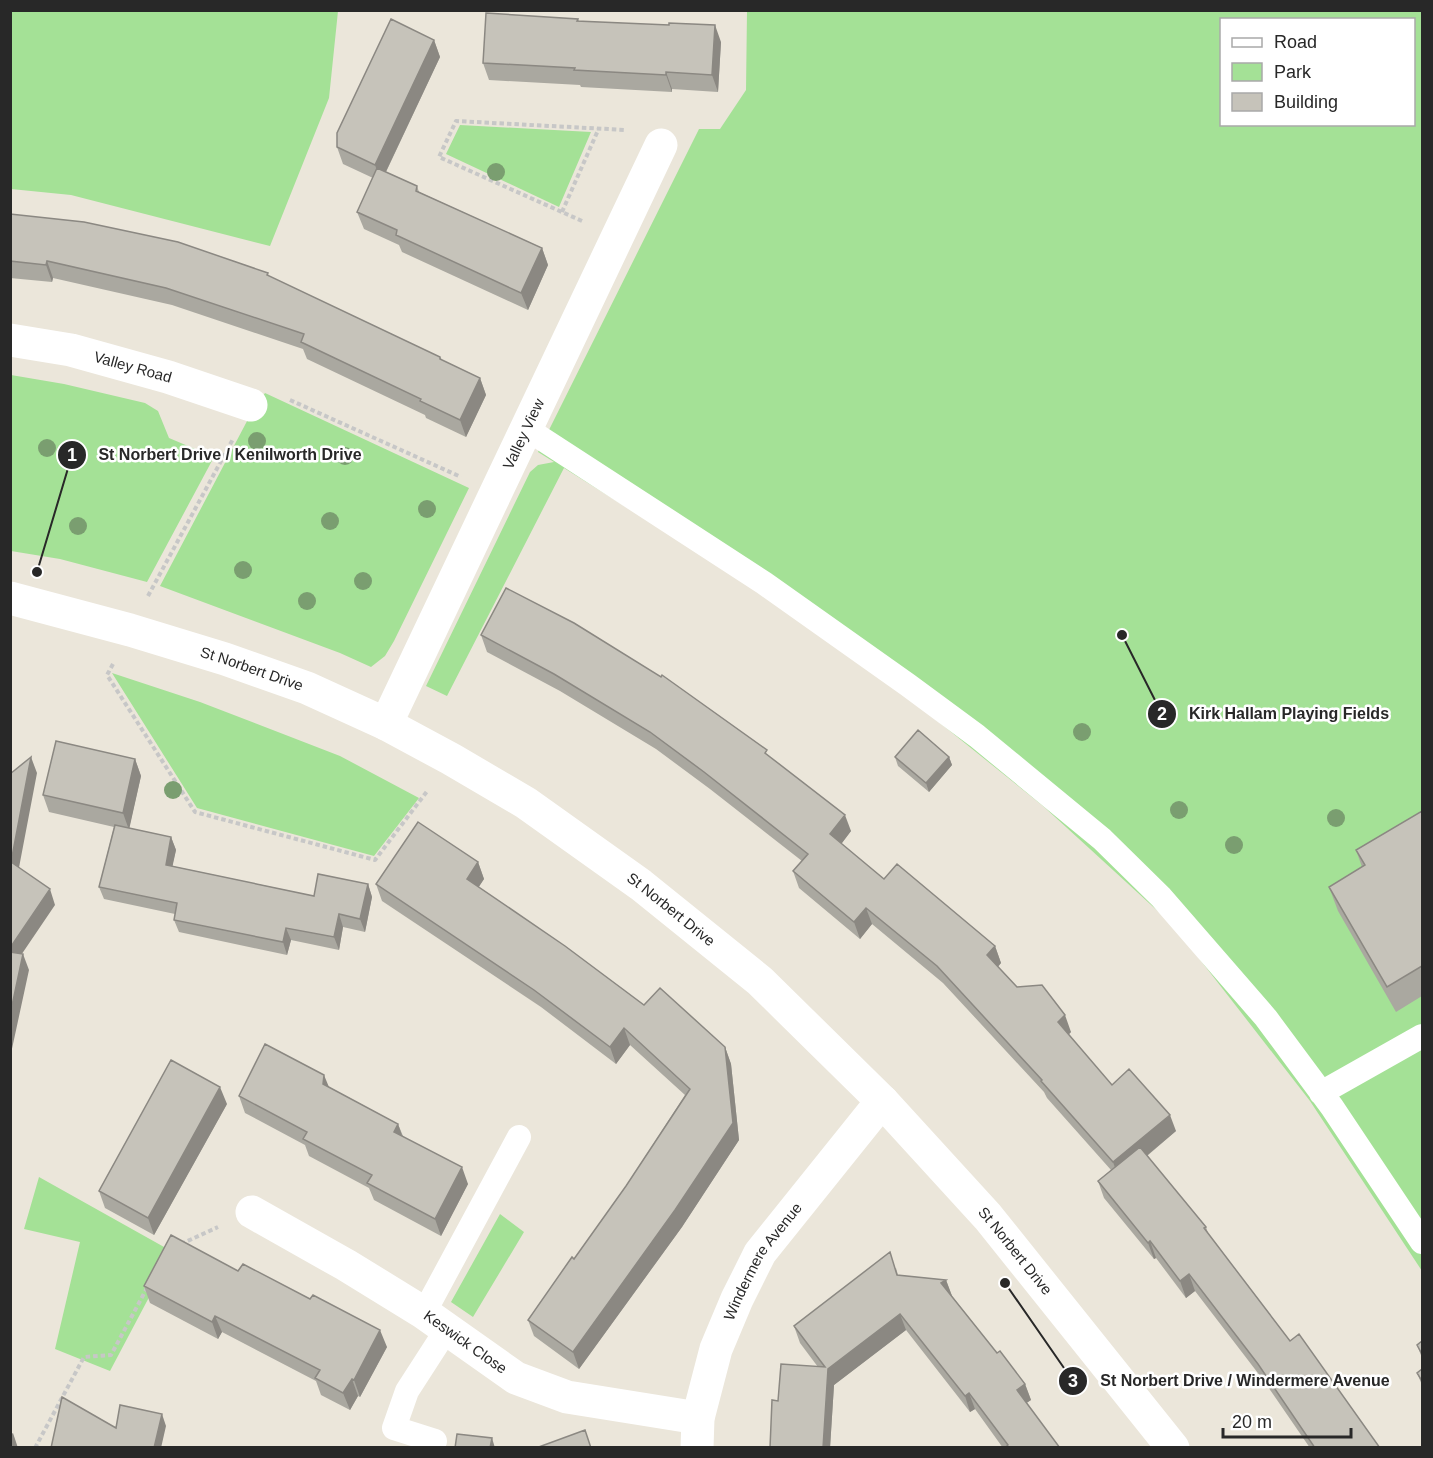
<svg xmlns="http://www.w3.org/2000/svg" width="1433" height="1458" font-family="Helvetica,sans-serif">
<rect width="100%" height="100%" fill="#ebe6da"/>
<path fill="#a4e196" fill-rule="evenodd" d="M11,10l327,1 -9,87 -59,148 -199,-51 -60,-6z
M747,11h675v1260l-112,-170 -137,-176 -130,-119 -149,-120 -145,-102 -185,-116 -117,228 -21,-10 104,-214 8,-7 16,-3 -16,-10 161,-323h21l26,-39zM1222,20h192v104h-192z
M460,125l131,7 -32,75 -113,-53z
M11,375l53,9 81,19 13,8 11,27 45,19 -67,125 -87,-23 -49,-8z
M265,393l204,95 -75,153 -9,15 -14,11 -31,-14 -180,-67 95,-180z
M112,673l88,29 140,54 79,42 -45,58 -177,-48z
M39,1177l134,75 -63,119 -55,-22 25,-107 -56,-13z
M500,1214l24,18 -51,85 -22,-15z"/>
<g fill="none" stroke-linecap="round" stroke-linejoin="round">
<path stroke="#c7c7c7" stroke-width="4" stroke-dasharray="4.5 3" stroke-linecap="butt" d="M562,212l37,-84
M582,221l-143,-64 17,-36 170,9
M290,400l171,77
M148,596l85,-157
M113,664l-6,11 88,137 180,48 53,-70
M181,1244l37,-17
M35,1448l49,-91 27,-2 36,-67"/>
<path stroke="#fff" stroke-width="24" d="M527,429l237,154 144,102 69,51 125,103 59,58 105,121 66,89 90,135
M1321,1093l101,-57
M424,1313l95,-176
M435,1441l-41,-13 13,-37 40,-62"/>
<g stroke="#fff" stroke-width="33">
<path id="s1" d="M10,340l61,10 97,27 83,28"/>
<path id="s2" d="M386,724l275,-579"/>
<path id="s3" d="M252,1212l94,53 78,48 92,65 51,19 131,21"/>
<path id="s4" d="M697,1448l1,-30 18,-69 21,-50 23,-46 122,-152"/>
</g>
<path stroke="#fff" stroke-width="33" id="s5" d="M10,598l120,32 95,29 82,29 79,36 65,35 75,44 115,82 119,96 122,120 106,116 185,231"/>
</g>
<g fill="#7a9e70">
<circle cx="496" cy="172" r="9"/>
<circle cx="257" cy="441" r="9"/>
<circle cx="47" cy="448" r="9"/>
<circle cx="345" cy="456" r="9"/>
<circle cx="427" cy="509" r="9"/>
<circle cx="330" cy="521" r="9"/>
<circle cx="78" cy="526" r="9"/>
<circle cx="243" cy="570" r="9"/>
<circle cx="363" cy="581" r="9"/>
<circle cx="307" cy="601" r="9"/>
<circle cx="1082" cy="732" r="9"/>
<circle cx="173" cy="790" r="9"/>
<circle cx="1179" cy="810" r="9"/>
<circle cx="1336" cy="818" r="9"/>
<circle cx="1234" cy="845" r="9"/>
</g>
<path fill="#aaa8a0" d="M578,19l1,2 142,21 -3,50 -46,-3v3l-91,-5 -1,-2 -91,-5 -6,-17z
M434,40l6,17 -54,115 31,14 2,6 123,56 6,17 -20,45 -126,-58 -3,-7 -35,-16 -7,-17 16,-34 -30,-14 -6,-17z
M10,214l258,59 1,3 171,81 2,3 38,18 6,17 -20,42 -40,-19 -1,-3 -118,-56 -4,-10 -131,-44 -119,-27 -1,4 -42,-4z
M481,635l288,121 82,75 -10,13 43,35 111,67 6,17 -3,4 19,20 54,45 -3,3 44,50 64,46 -29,25 59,71 2,6 82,108 90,107h-70l-46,-67 -69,-90 -9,7 -30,-40 -2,1 -50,-61 -6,-17 13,-11 -64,-72 -3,-6 -101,-109 -71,-59 -12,15 -61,-51 -6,-17 9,-10 -92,-72 -54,-40 -96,-58 -73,-39z
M895,757h54l3,8 -23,27 -31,-26z
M135,759l6,17 -12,52 42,9 5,13 -4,16 142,30 54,-12 4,13 -7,35 -22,-5 -4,23 -48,-10 -4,15 -108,-23 -5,-12 1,-6 -71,-15 -5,-12 15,-60 -65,-15 -6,-17z
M1422,811v185l-26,16 -58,-101 -9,-24 33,-20 -6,-17z
M478,862l6,17 -6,8 166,118 81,42 6,17 8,76 -57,87 -103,142 -45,-33 -6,-16 46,-61 52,-73 59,-91 -55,-50 -14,19 -75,-57 -159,-106 -6,-17z
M329,1087l69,37 5,12 65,48 -27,52 -67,-36 -5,-12 -60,-32 -4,-11 -60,-32 -6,-17z
M227,1104l-73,131 -49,-27 -6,-17z
M896,1268l2,7 48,5 6,16 45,57 28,31 6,16 -5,3 34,45h-57l-28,-39 -5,3 -64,-82 -72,55 -4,63h-60l8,-47 40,-34 -18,-24 -6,-17z
M238,1271l149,76 -27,50 -2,-1 -8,14 -29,-15 -5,-14 -94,-49 -4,7 -68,-36 -6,-17z
M1422,1341v17l-5,-13z
M1422,1369v16l-5,-12z"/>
<path fill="#8b8882" d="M715,25l6,17 -3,50 -6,-17z
M434,40l6,17 -59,125 -6,-17z
M666,72l6,17v3l-6,-17z
M542,248l6,17 -20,45 -7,-17z
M47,261l6,17 -1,4 -6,-17z
M480,378l6,17 -20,42 -6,-17z
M31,757l6,16 -20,105 -6,-16z
M949,757l3,8 -23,27 -3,-9z
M135,759l6,17 -12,54 -6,-17z
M845,815l6,16 -15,20 -6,-17z
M171,837l5,13 -6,28 -4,-13z
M478,862l6,17 -11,17 -6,-17z
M368,884l4,13 -7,35 -5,-13z
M50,889l5,16 -42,62 -3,-8v-11z
M866,908l6,16 -12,15 -6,-17z
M339,914l4,13 -4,23 -5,-13z
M286,928l5,12 -4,15 -4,-13z
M995,946l6,17 -8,9 -6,-17z
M23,954l6,16 -19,88v-43z
M1065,1015l6,17 -7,7 -6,-17z
M624,1028l6,17 -14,19 -6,-17z
M725,1047l6,17 8,76 -57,87 -103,142 -6,-17z
M324,1075l7,17 -8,-8z
M220,1087l7,17 -73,131 -6,-17z
M1170,1115l6,16 -57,48 -6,-17z
M398,1124l6,17 -10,-9z
M462,1167l6,17 -27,52 -6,-17z
M1150,1241l6,17 -2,1 -6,-16z
M1189,1274l6,17 -9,7 -6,-17z
M946,1280l6,16 -5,3 -6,-16z
M900,1314l6,16 -72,55 -4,63h-7l5,-79z
M215,1316l7,16 -4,7 -6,-17z
M380,1330l7,17 -27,50 -6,-17z
M352,1379l6,17 -8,14 -7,-17z
M1025,1384l6,16 -9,6 -5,-16z
M969,1393l6,16 -5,3 -5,-16z
M162,1414l4,12 -5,22h-7z
M13,1433l5,15h-8v-13z
M492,1438l3,10h-5z"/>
<path fill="#c6c3ba" stroke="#8b8882" stroke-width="1.5" d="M486,13l92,6 -1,2 92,4v-2l46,2 -3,50 -46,-3v3l-92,-5 1,-2 -92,-5z
M391,19l43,21 -59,125 -38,-18v-14z
M377,168l40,18 -1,5 126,57 -21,45 -125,-58 1,-5 -40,-18z
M10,214l74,8 94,20 90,31 -1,2 173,82v2l40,19 -20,42 -40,-19 1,-2 -120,-57 3,-8 -138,-46 -119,-27 -1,4 -36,-4z
M506,588l68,35 87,54 1,-2 105,75 -2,3 80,62 -15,19 54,45 13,-15 98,82 -8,9 30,32 25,-2 23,30 -7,7 54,63 17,-16 41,46 -57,47 -72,-81 1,-1 -105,-114 -71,-58 -12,14 -61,-51 15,-17 -104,-82 -54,-40 -96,-58 -73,-39z
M918,730l31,27 -23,26 -31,-26z
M56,741l79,18 -12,54 -80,-18z
M31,757l-20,105 39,27 -40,59v-174z
M1422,811v155l-35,21 -58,-100 36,-22 -9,-15z
M418,822l60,40 -11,17 98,67 79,59 16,-17 65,59 8,76 -58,87 -102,142 -45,-32 44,-63 2,2 52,-73 64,-97 -66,-61 -14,19 -76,-57 -158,-106z
M115,825l56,12 -5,28 148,31 4,-22 50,10 -8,35 -21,-5 -5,23 -48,-9 -3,14 -109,-22 3,-17 -78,-16z
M10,952l13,2 -13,61z
M265,1044l59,31 -1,9 75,40 -4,8 68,35 -27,52 -68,-36 5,-8 -69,-36 4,-7 -68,-36z
M171,1060l49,27 -72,131 -49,-27z
M1140,1147l66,80 -2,1 86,113 9,-7 81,114h-65l-57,-84 -69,-90 -9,7 -30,-40 -2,2 -50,-62z
M171,1235l67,36 5,-7 67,35 3,-4 67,35 -26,50 -2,-1 -9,14 -28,-15 5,-8 -105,-54 -3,6 -68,-36z
M890,1252l7,23 49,5 -5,3 56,70 3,-2 25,33 -8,6 43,58h-55l3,-3 -39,-52 -4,3 -65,-82 -72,55 -5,79h-53l2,-48 6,1 3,-37 44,3 -31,-41z
M1422,1341v13l-5,-9z
M1422,1369v12l-5,-8z
M62,1397l54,31 4,-23 42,9 -8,34h-103z
M585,1430l6,18h-55z
M457,1434l35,4 -2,10h-35z"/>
<g text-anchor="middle" stroke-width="5" stroke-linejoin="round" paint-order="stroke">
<g font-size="15" fill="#282828" stroke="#fff">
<text dy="5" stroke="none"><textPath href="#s1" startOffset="126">Valley Road</textPath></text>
<text dy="5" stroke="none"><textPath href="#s2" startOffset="321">Valley View</textPath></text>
<text dy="5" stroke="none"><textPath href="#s5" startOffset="252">St Norbert Drive</textPath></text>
<text dy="5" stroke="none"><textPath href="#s5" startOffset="738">St Norbert Drive</textPath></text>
<text dy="5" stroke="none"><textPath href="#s5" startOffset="1224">St Norbert Drive</textPath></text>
<text dy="5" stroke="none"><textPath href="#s4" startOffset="201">Windermere Avenue</textPath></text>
<text dy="5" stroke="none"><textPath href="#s3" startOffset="250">Keswick Close</textPath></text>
</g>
</g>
<path fill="none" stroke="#282828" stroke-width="2" d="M37 572L72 455M1122 635L1162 714M1005 1283L1073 1381"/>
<g fill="#282828" stroke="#fff" stroke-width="2">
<circle cx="37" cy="572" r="6"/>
<circle cx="1122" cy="635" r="6"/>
<circle cx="1005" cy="1283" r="6"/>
<circle cx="72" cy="455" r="15"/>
<circle cx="1162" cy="714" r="15"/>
<circle cx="1073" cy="1381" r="15"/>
</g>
<g font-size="18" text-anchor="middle" font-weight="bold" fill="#fff">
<text x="72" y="461">1</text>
<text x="1162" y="720">2</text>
<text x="1073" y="1387">3</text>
</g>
<g font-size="16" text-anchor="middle" font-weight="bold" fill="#282828" stroke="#fff" stroke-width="5" stroke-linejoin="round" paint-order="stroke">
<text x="230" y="460">St Norbert Drive / Kenilworth Drive</text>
<text x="1289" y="719">Kirk Hallam Playing Fields</text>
<text x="1245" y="1386">St Norbert Drive / Windermere Avenue</text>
</g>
<rect width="1433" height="1458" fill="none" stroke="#282828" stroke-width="24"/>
<rect x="1220" y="18" width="195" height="108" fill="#ffffff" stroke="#a9a9a9" stroke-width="1.5"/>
<rect x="1232" y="38" width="30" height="9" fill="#ffffff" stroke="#a9a9a9" stroke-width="1.5"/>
<text x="1274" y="48" font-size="18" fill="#282828">Road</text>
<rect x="1232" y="63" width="30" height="18" fill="#a4e196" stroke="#a9a9a9" stroke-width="1.5"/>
<text x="1274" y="78" font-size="18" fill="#282828">Park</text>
<rect x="1232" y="93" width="30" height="18" fill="#c6c3ba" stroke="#a9a9a9" stroke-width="1.5"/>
<text x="1274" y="108" font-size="18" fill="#282828">Building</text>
<path d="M1223 1428v9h128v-9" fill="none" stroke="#282828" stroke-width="3"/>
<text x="1232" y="1428" font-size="18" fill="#282828" stroke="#ffffff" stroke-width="4.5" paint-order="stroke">20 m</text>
</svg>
